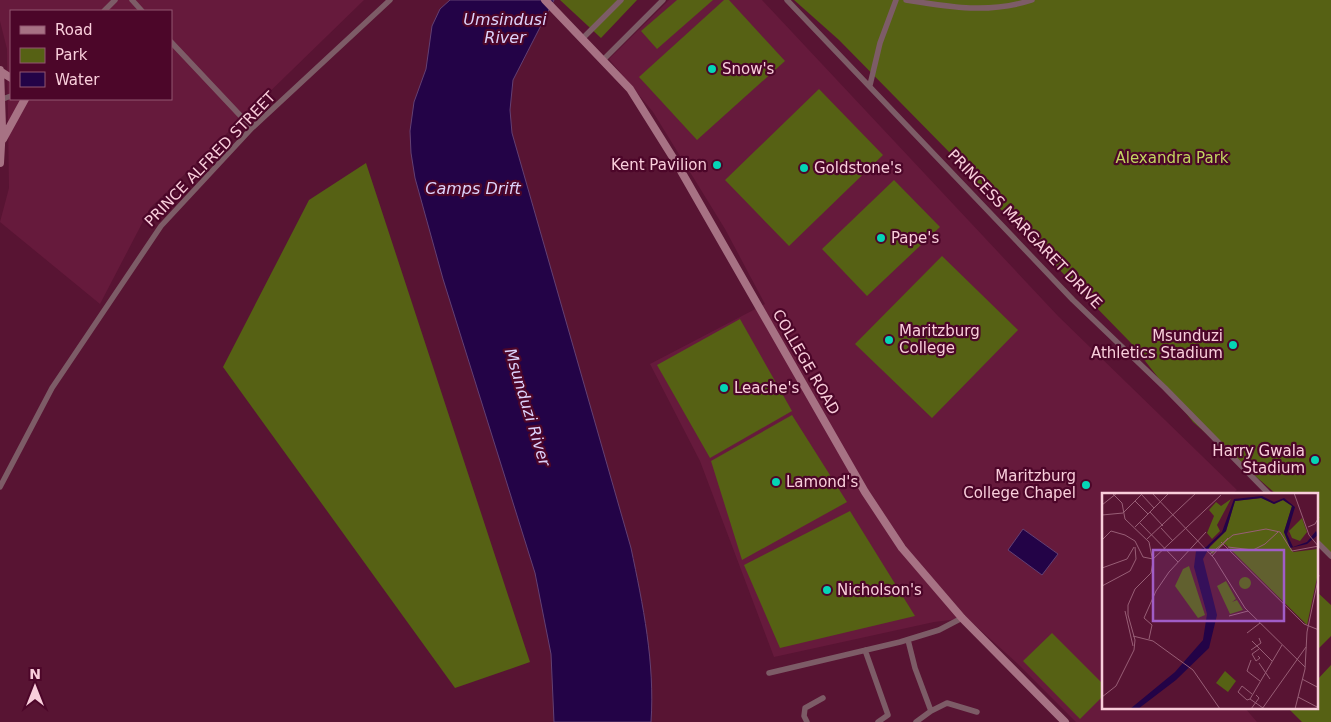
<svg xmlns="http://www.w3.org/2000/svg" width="1331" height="722" font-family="'DejaVu Sans',sans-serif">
<rect width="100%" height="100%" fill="#581433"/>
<path fill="#661a3c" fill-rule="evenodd" d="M0,0h364l-214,208 -50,96 -100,-82 9,-34 -2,-139 -7,-28zM11,11h160v88h-160z
M669,0h93l296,316 179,174 -5,4h-128v214h141l12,14h-181l-58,-58 -51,-46 -33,4 -160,35 -74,-196 -50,-97 115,-60 -40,-75 -72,-117 -44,-53z"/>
<path fill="#566114" d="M560,0h77l-36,38z
M677,0h36l-56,49 -16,-18z
M724,0h5l56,61 -88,79 -58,-63z
M794,0h537v559l-14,-16v-49h-41l-83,-72 -62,-79 -156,-160 -19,-24 -117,-119z
M819,89l64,66 -94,91 -64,-66z
M366,163l164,499 -75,26 -232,-321 86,-167z
M894,180l46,47 -73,69 -45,-47z
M942,256l76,74 -86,88 -77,-74z
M740,319l52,92 -82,47 -53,-93z
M792,415l55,87 -105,58 -31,-99z
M850,511l65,105 -135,32 -36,-83z
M1317,592l14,13v31l-14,14z
M1052,633l51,51v12l-23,23 -57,-58z
M1331,665v57h-29l-13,-13 28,-1v-28z"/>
<path fill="#230347" stroke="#634073" d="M450,0h104l-41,80 -3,30 2,23 119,415c12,57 24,115 20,174h-97l-3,-68 -16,-81 -92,-294 -28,-101 -4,-25 -1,-22 4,-29 12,-33 6,-43 8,-17z
M1023,529l35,25 -16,21 -34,-25z"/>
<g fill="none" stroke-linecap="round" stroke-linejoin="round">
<path stroke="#7d5c67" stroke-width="5.5" d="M132,0l10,11
M787,0l286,300 92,88 104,106
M906,0c43,7 83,14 126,0
M104,11l11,-11
M582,39l39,-39
M171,42l81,86
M603,60l60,-60
M870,85l10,-42 16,-43
M0,100l11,-4
M0,487l52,-99 109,-162 91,-98 138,-128
M1317,542l14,14
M908,640l7,28 16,43 -15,11
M865,650l23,65 -10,7
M769,673l131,-31 39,-12 23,-12
M931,711l16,-8 30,9
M807,722l-3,-6 1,-8 18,-10"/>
<path stroke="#a77284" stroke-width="8" d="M545,0l85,89 47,75 188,328 37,56 60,70 103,104
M0,70l2,57 -2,36
M0,71l11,7
M3,139l22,-40"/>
</g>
<g fill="#05d5b6" stroke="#4c0629" stroke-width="2">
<circle cx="712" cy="69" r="5"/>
<circle cx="717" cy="165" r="5"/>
<circle cx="804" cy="168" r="5"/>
<circle cx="881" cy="238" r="5"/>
<circle cx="889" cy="340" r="5"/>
<circle cx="1233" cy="345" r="5"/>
<circle cx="724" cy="388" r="5"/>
<circle cx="1315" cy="460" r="5"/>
<circle cx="776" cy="482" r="5"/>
<circle cx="1086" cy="485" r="5"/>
<circle cx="827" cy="590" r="5"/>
</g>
<g text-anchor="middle" stroke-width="4.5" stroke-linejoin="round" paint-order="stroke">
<g font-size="15" fill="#f9cedb" stroke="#4c0629" text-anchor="start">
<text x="722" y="74">Snow's</text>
<text x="707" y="170" text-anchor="end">Kent Pavilion</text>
<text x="814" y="173">Goldstone's</text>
<text x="891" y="243">Pape's</text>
<text x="899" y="336">Maritzburg<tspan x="899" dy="17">College</tspan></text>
<text x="1223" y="341" text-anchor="end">Msunduzi<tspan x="1223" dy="17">Athletics Stadium</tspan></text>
<text x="734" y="393">Leache's</text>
<text x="1305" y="456" text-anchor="end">Harry Gwala<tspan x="1305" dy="17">Stadium</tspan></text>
<text x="1076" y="481" text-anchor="end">Maritzburg<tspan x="1076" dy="17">College Chapel</tspan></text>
<text x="786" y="487">Lamond's</text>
<text x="837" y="595">Nicholson's</text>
</g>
<g font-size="15" fill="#c2d460" stroke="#4c0629">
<text x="1172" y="163">Alexandra Park</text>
</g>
<g font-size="15" fill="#f9cedb" stroke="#4c0629">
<text transform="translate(210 159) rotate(-46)" y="5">PRINCE ALFRED STREET</text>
<text transform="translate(1025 229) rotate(46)" y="5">PRINCESS MARGARET DRIVE</text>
<text transform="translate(806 362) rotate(60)" y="5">COLLEGE ROAD</text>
</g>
<g font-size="16" font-style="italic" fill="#dcd2fb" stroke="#4c0629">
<text x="505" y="25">Umsindusi<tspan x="505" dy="18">River</tspan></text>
<text x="473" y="194">Camps Drift</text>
<text transform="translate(528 407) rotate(73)" y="6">Msunduzi River</text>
</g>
</g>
<g transform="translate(1102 493)">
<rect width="216" height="216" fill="#581433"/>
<path d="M160,5l12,6 9,-4 9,6 -8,26 9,20 25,-3v24l-11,52 -82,-81 -13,10 -4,-5 18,-18 9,-30zM129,6l-14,26 3,6 -8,8 -5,-6 7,-17 -5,-6 7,-8 5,4zM200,25l5,14 -7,9 -8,-3 -3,-7zM87,73l16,49 -7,3 -23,-32 8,-17zM137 90a6 6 0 1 1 12 0a6 6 0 1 1-12 0ZM124,88l10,18 -4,3 5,-2 6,10 -13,4 -13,-28zM123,178l11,10 -8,11 -12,-9z" fill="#566114"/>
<path d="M160,3l12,6 10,-4 11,9 -8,27 6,13 14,-5 9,-11 2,4 -11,9 -17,4 -6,-16 8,-26 -9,-6 -9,4 -13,-6 -26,3 -9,30 -16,15 -7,13 14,56 -8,33 -33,32 -38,29h-8l45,-37 28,-32 4,-26 -13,-47 2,-16 10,-4 16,-15 12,-33z" fill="#230347"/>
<path fill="none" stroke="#985e76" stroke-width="1" d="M50,0l62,65 31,50 60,59M192,0l15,42 10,12M40,2l12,13M33,8l13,13M0,12l15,-12M48,19l13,14M0,22l21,-2 20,-20M37,29l39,40M33,34l34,-34M206,34l7,-3 4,-7M59,35l12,13M45,46l49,-46M0,47l9,-9 14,4 10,6 8,16 10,2 68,-64M119,49l83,82 15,6M126,54l25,3 12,-6 13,-12M108,61l23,-19 33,-6 14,3 12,19 27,-5M110,63l16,-18M0,75l25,-9 7,-12M0,93l28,-15 6,-12 -1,-12M23,118l8,35M127,123l19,-5M145,140l13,-10M31,143l20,5 40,29 27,39M47,146l3,-14 -8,-7 12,-27 13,-19 37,-40M150,148l20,20M149,157l10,-7 -2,-5M156,163l2,2 -4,3 -4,-7 7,-5M149,167l-4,11 13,10M157,170l11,16M200,186l17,9M0,204l14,-11 18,-36 1,-10 -7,-25v-10l7,-16 16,-16 2,-11 -4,-20 -24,-23 -3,-16 -10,-10M196,204l21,11M148,206l-3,1 -9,-8 4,-6 10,8M161,215l-13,-9 32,-54M149,216l8,-11 -3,-3M160,216l44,-62M193,216l10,-40 2,-37 12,-57"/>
<path fill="#a15dc7" fill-opacity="0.15" stroke="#a15dc7" stroke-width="2.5" d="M51,57h131v71h-131z"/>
<rect width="216" height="216" fill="none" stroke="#f9cedb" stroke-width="2.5"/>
</g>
<rect x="10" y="10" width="162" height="90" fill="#4c0629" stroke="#915670"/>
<rect x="20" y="26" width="25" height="8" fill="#a77284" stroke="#915670"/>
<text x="55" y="35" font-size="15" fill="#f9cedb">Road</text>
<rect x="20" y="48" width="25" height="15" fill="#566114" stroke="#915670"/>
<text x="55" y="60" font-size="15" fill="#f9cedb">Park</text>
<rect x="20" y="72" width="25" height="15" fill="#230347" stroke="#915670"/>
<text x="55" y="85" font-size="15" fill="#f9cedb">Water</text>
<g transform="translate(35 687)" stroke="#4c0629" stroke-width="4" paint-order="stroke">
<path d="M0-4L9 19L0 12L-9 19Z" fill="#f9cedb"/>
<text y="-8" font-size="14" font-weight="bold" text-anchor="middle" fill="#f9cedb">N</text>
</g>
</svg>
